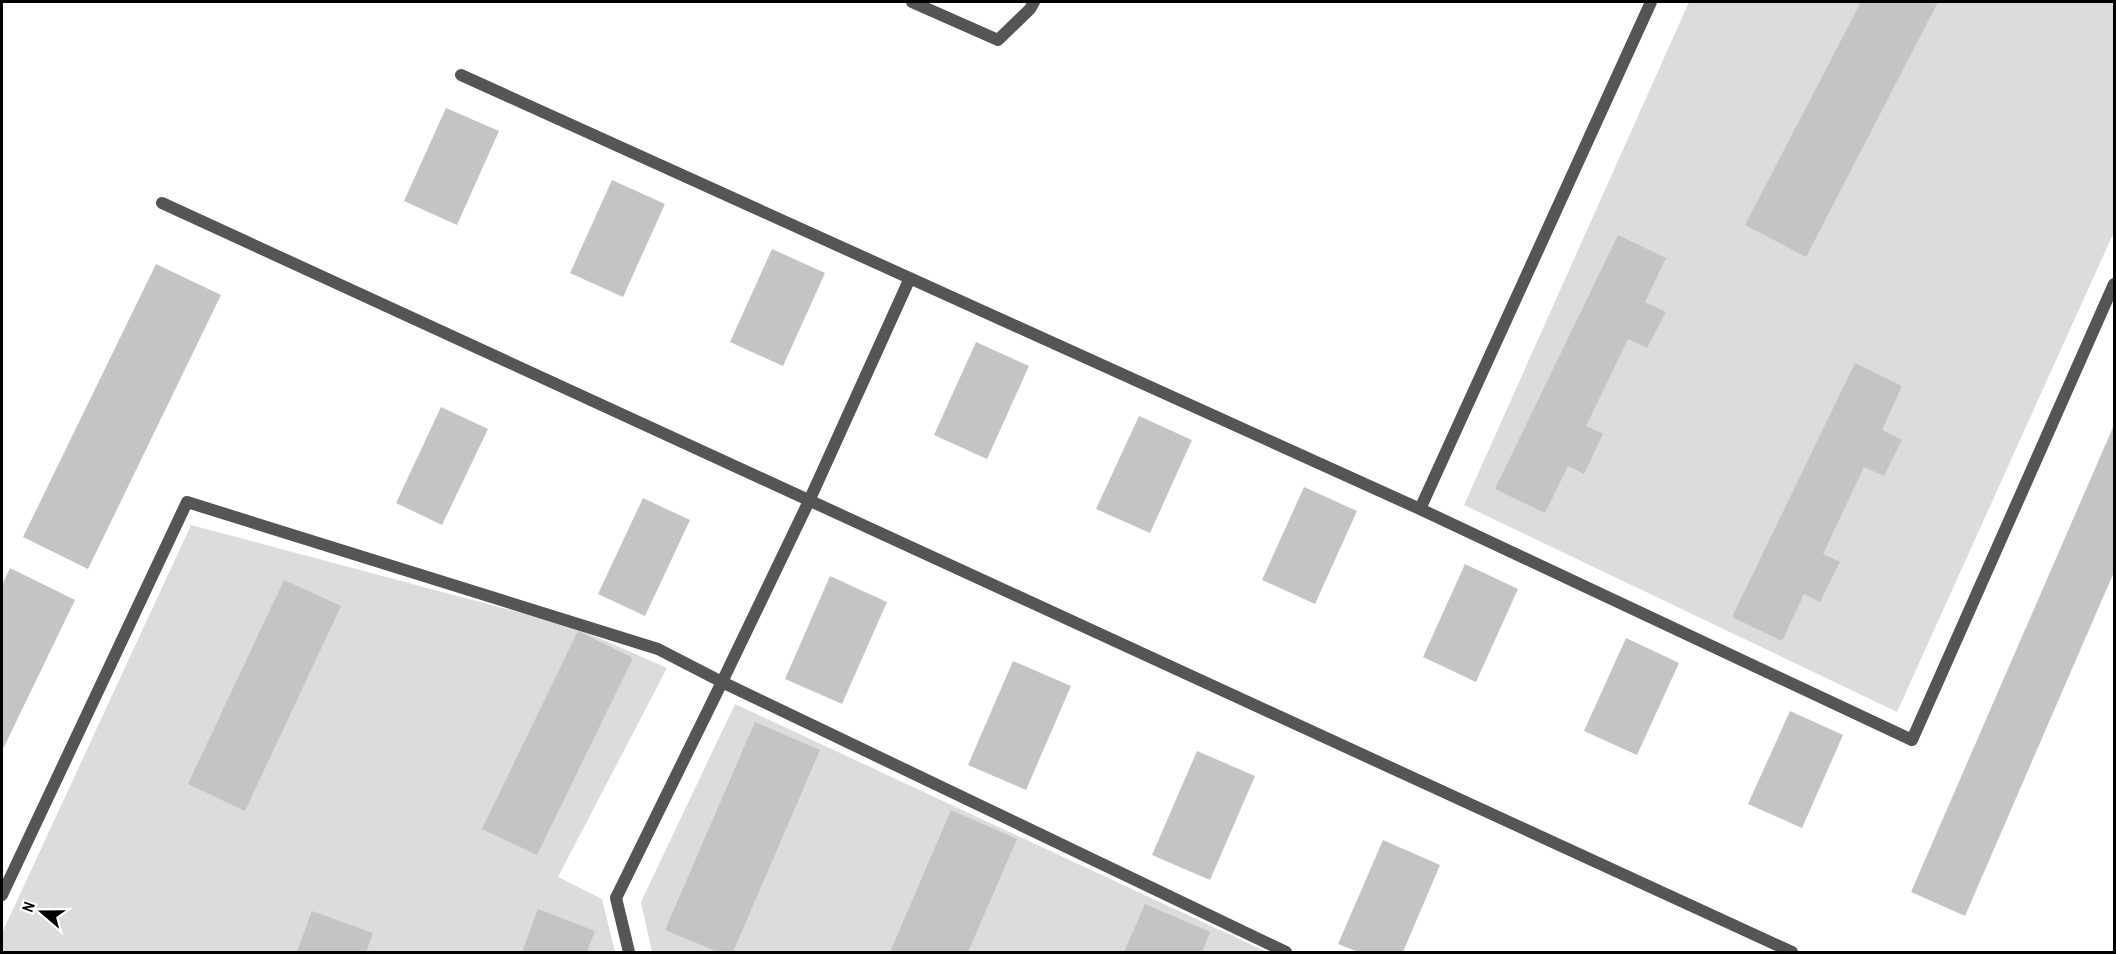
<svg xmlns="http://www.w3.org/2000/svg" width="2116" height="954" font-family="'Archivo Narrow',sans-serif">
<rect width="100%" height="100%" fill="#fff"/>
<path fill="#dcdcdc" d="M1689,2h425v230l-217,480 -433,-207z
M191,525l383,102 93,41 -109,209 44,22 13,53h-613v-19z
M735,704l532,248h-615l-11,-50z"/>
<path fill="#c4c4c4" d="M1861,2h77l-132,255 -61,-32z
M446,108l53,23 -42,94 -53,-24z
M612,180l53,24 -42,93 -53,-24z
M1618,235l48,23 -21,44 21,10 -19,36 -19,-9 -42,87 17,8 -19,40 -16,-8 -23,47 -50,-24z
M772,249l53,24 -42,93 -53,-24z
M156,264l65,31 -133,274 -65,-32z
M976,342l53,24 -42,93 -53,-24z
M1855,363l47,23 -20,44 20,10 -18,36 -20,-9 -41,87 17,8 -20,40 -16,-8 -22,47 -50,-24z
M441,407l47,22 -46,96 -46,-22z
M1139,416l53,24 -42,93 -54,-24z
M2114,425v147l-149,344 -54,-24z
M1304,487l53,24 -42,93 -53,-24z
M643,498l47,22 -45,96 -47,-22z
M1465,564l53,25 -42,93 -53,-25z
M10,568l65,32 -73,151v-166z
M830,576l57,26 -45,102 -57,-25z
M284,580l57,26 -96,205 -57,-27z
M578,631l55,27 -96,197 -55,-26z
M1626,638l53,25 -42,92 -53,-24z
M1013,661l58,25 -45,104 -58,-25z
M1790,711l53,24 -41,93 -54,-24z
M755,722l65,28 -87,202h-15l-53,-22z
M1197,751l58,25 -45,104 -58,-25z
M951,810l66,29 -49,113h-78z
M1383,840l57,25 -37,87h-45l-20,-8z
M1145,904l65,28 -8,20h-78z
M538,909l57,22 -8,21h-65z
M312,911l61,22 -7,19h-69z"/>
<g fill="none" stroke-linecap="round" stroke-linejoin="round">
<path stroke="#555" stroke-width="12" d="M1651,2l-231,507 492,231 202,-456
M461,75l959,434
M2,895l185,-393 471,147 64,33 87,-181 101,-223
M629,952l-13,-54 106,-216 564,270"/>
<path stroke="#555" stroke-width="12" d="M912,2l86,38 32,-31 4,-7
M162,203l1630,749"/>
</g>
<rect width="2116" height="954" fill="none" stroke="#000000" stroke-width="6"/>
<g transform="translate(42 912) rotate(290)" stroke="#ffffff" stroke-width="4.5" paint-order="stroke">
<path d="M0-4.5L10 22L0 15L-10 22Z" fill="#000000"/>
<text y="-9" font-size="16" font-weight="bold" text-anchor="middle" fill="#000000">N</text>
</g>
</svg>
